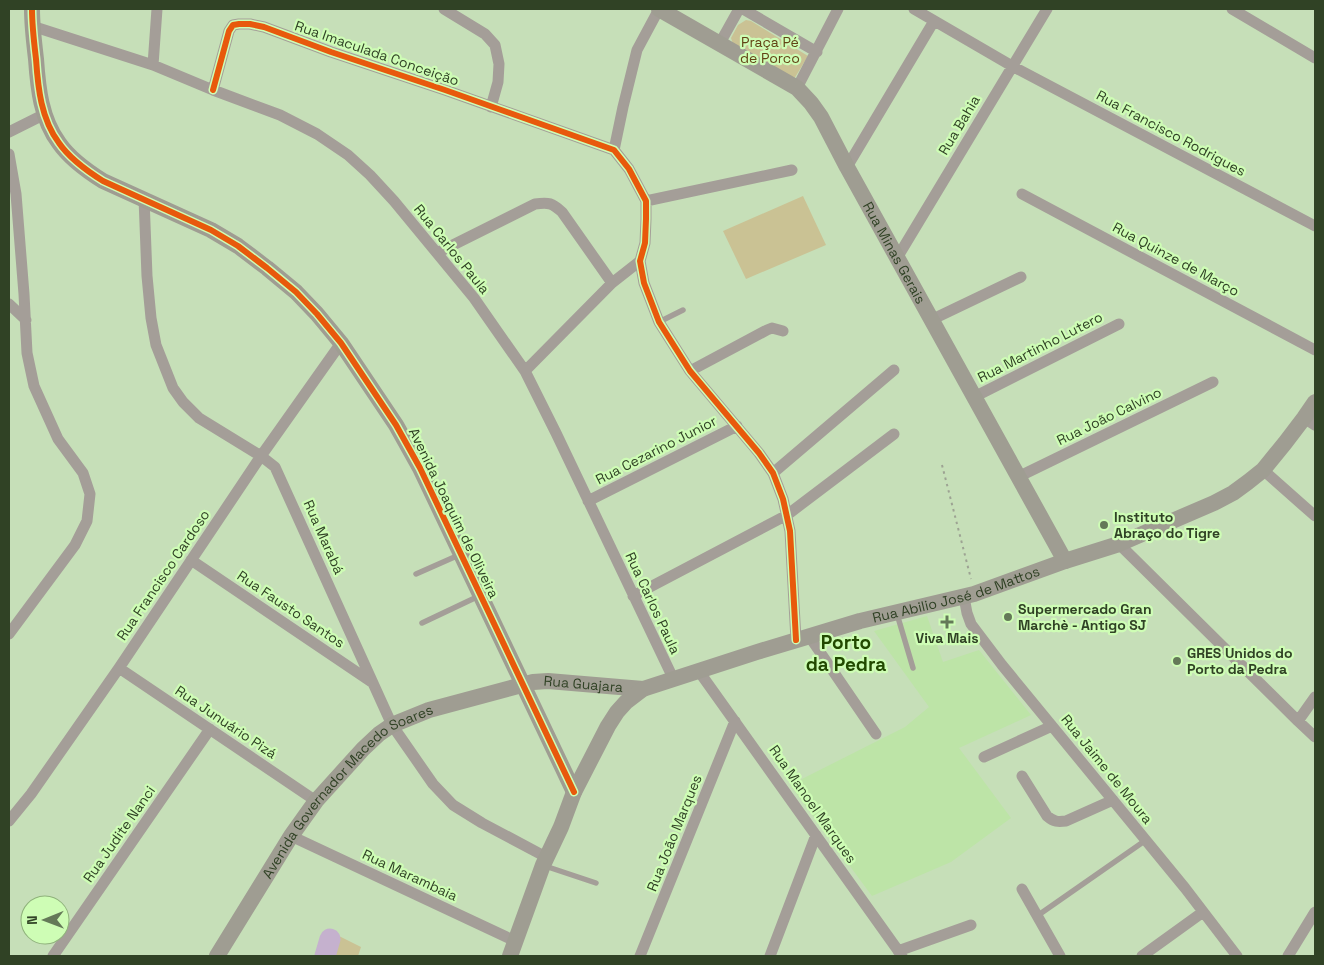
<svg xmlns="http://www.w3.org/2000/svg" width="1324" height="965" font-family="'Space Grotesk',sans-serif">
<rect width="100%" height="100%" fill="#c6dfb8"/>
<path fill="#bde4a7" d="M927,616l16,46 36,-12 52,65 -72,33 52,70 -60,44 -79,34 -82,-111 115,-58 24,-20 -55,-76z"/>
<path fill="#cac294" d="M746,20l5,1 57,35 -14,23 -61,-35 -2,-6 7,-13z
M803,196l23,49 -80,34 -23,-48z
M333,933l28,14 -3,9h-43l5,-11z"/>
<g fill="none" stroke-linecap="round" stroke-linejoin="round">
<path stroke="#c5b1ce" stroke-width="21" d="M325,956l5,-17"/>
<path stroke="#9da393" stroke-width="2" stroke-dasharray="2.5 4" stroke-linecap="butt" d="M942,465l29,114"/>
<path stroke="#a49e98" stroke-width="5.5" d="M659,322l24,-12
M416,574l43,-19
M897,614l16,54
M422,623l57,-27
M545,866l51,17
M1037,916l109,-76"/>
<path stroke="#a49e98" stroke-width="11" d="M444,9l41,25 10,11 4,19 -1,18 -7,25
M743,9l74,43
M914,9l98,57 303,160
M1232,9l83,49
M32,26l121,39 60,25 67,25 37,19 31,21 22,20 24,26 80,97 51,73 31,62 117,245
M720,43l19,-34
M153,65l4,-56
M797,88l41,-79
M213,90l16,-59 4,-6 6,-1h11l14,3 67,25 114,38 169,60 15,19 17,32v18l-1,24 -5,18 4,22 15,39 31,49 69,82 14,20 10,26 7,32 6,109
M9,132l36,-18
M614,150l9,-43 14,-57 22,-41
M9,154l7,40 8,100 3,59 7,33 24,53 25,34 7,21 -3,27 -12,24 -66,89
M847,167l87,-146
M1022,194l293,156
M144,198l3,78 4,42 5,27 17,43 10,14 16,16 62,38 14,11 117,258 41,59 20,21 29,18 64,34
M646,201l146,-31
M437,253l98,-49c14,-2 17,-1 27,8l50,71
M897,258l150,-249
M9,304l17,16
M931,320l90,-43
M525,371l87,-88 28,-22
M690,371l77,-41 5,-2 11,3
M974,397l145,-73
M1304,418l11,7
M1263,470l52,46
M773,473l121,-103
M1018,477l195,-95
M588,501l149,-75
M1119,544l179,177 17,16
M191,560l182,123
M633,596l154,-81 107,-81
M964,597l3,16 4,11 31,41 183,223 52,68
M809,636l67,98
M119,668l197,133
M698,670l204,286
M1298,721l17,-24
M984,757l68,-31
M1022,776l25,40c7,6 11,6 19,5l47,-21
M9,821l22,-27 88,-126 142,-212 80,-113
M291,836l224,105
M1022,889l38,67
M898,951l73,-26
M53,956l157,-227
M640,956l95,-235
M770,956l46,-121
M1142,956l61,-44
M1288,956l27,-44"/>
<g stroke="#9f9d92" stroke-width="16">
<path d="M32,9c0,17 2,33 4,50 2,29 5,60 23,84 11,16 28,28 44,38l108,49 27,16 29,22 29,24 21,22 24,29 55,82 24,43 154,324"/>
<path id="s1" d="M659,9l138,79 14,15 10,14 26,50 218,394"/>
<path id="s2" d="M217,956l74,-120 25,-35 47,-52 16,-15 13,-9 37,-15 104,-28 15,-1 95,8"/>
<path id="s3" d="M510,956l33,-91 18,-38 13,-35 34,-66 9,-14 9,-10 17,-13 114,-37 103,-31 114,-27 91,-33 54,-17 95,-41 19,-10 15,-11 15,-12 22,-27 19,-25 11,-16"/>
</g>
<g stroke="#cefdb5" stroke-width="9">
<path id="cycleway" d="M32,9c0,17 2,33 4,50 2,29 5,60 23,84 11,16 28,28 44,38l108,49 27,16 29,22 29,24 21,22 24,29 55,82 24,43 154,324
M213,90l16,-59 4,-6 6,-1h11l14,3 67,25 114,38 169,60 15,19 17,32v18l-1,24 -5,18 4,22 15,39 31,49 69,82 14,20 10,26 7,32 6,109"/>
</g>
<use href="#cycleway" stroke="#e8590c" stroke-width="6"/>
</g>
<g fill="#647958" stroke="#cefdb5" stroke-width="2">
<circle cx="1104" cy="525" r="5"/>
<circle cx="1008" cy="617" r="5"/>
<path d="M944.5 614.5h5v5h5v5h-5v5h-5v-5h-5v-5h5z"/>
<circle cx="1177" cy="661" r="5"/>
</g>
<g text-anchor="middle" stroke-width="4.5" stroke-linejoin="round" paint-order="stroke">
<g font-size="14" fill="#624415" stroke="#cefdb5">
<text x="770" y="47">Praça Pé<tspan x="770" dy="16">de Porco</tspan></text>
</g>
<g font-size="14" fill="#304225" stroke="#cefdb5">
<text transform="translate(377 53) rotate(19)" y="5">Rua Imaculada Conceição</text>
<text transform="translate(959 125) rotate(-59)" y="5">Rua Bahia</text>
<text transform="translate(1171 133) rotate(28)" y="5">Rua Francisco Rodrigues</text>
<text transform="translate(452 249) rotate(51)" y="5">Rua Carlos Paula</text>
<text dy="5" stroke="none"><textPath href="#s1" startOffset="351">Rua Minas Gerais</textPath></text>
<text transform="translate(1176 259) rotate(28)" y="5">Rua Quinze de Março</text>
<text transform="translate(1040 347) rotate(-27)" y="5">Rua Martinho Lutero</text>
<text transform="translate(1109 416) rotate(-26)" y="5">Rua João Calvino</text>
<text transform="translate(656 450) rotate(-27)" y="5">Rua Cezarino Junior</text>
<text transform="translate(454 513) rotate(64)" y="5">Avenida Joaquim de Oliveira</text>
<text transform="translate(324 537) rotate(66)" y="5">Rua Marabá</text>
<text transform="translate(163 575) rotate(-56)" y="5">Rua Francisco Cardoso</text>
<text dy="5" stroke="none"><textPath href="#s3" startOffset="629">Rua Abilio José de Mattos</textPath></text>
<text transform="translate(653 603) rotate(65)" y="5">Rua Carlos Paula</text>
<text transform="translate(291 609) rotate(34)" y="5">Rua Fausto Santos</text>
<text dy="5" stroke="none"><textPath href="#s2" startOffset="490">Rua Guajara</textPath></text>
<text transform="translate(226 722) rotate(34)" y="5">Rua Junuário Pizá</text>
<text transform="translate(1107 769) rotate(51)" y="5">Rua Jaime de Moura</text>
<text dy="5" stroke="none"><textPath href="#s2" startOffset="214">Avenida Governador Macedo Soares</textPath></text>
<text transform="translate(813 804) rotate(55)" y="5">Rua Manoel Marques</text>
<text transform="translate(674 833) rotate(-68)" y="5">Rua João Marques</text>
<text transform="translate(119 834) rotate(-55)" y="5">Rua Judite Nanci</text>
<text transform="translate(410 875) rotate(25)" y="5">Rua Marambaia</text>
</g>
<g font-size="14" font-weight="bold" fill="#304225" stroke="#cefdb5" text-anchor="start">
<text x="1114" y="522">Instituto<tspan x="1114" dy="16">Abraço do Tigre</tspan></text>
<text x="1018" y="614">Supermercado Gran<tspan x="1018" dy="16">Marchè - Antigo SJ</tspan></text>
<text x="947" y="643" text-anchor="middle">Viva Mais</text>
<text x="1187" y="658">GRES Unidos do<tspan x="1187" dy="16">Porto da Pedra</tspan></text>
</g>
<g font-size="19" font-weight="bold" fill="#224900" stroke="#cefdb5">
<text x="846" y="649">Porto<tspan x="846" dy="22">da Pedra</tspan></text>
</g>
</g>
<rect width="1324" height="965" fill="none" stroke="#304225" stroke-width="20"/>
<g transform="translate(45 920) rotate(269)"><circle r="24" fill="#cefdb5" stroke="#8fb27b"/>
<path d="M0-4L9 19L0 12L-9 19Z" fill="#647958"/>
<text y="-8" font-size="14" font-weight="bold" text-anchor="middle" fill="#304225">N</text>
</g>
</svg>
